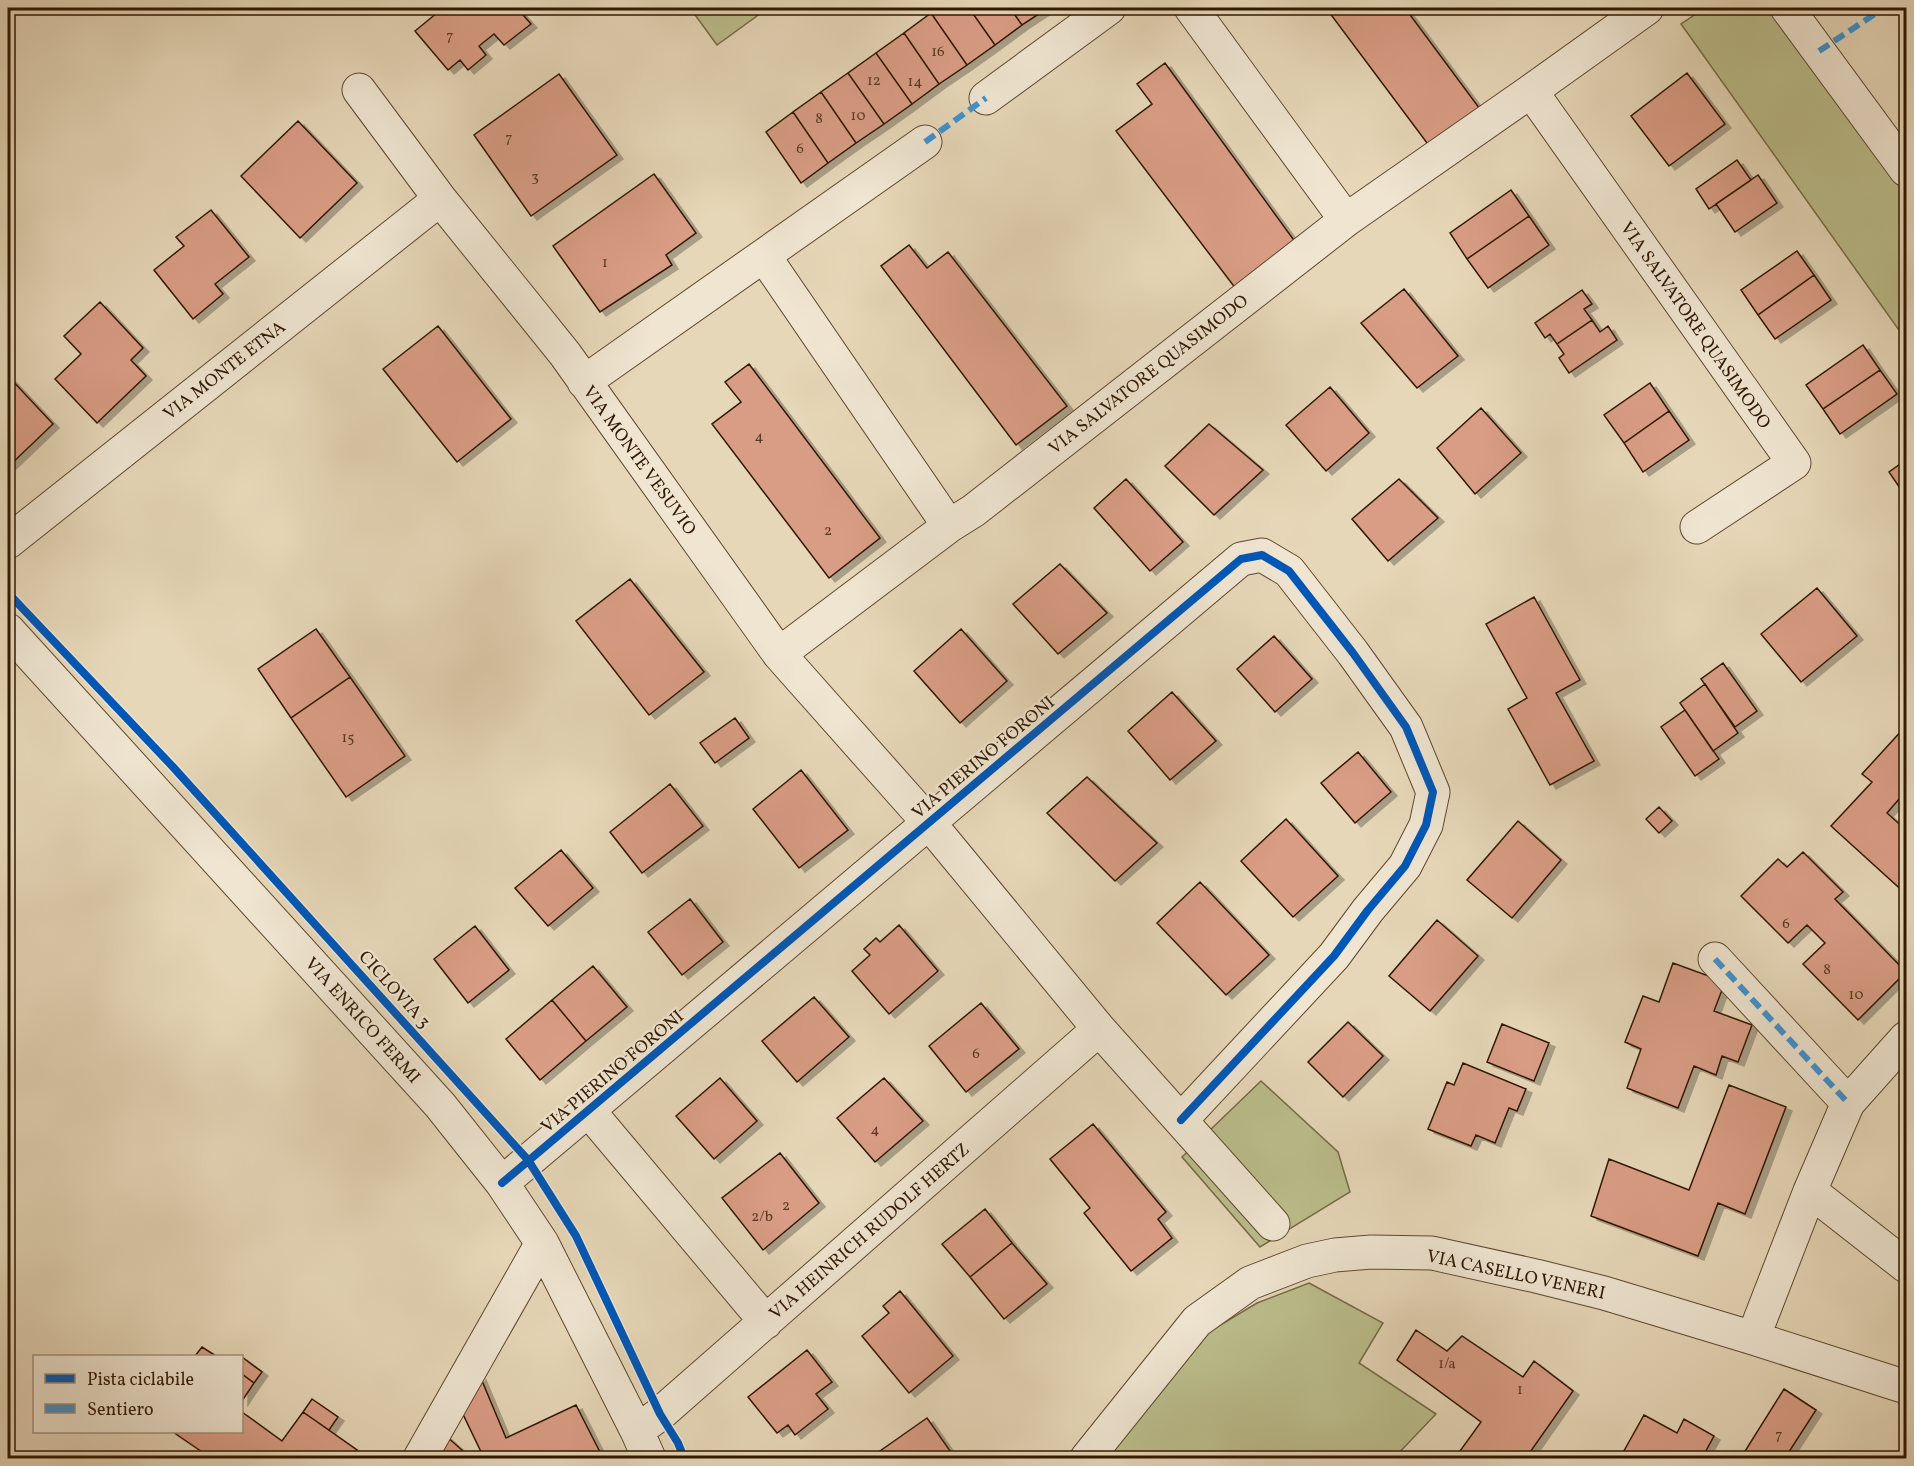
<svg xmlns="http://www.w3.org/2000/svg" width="1914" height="1466" font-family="Vollkorn,serif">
<defs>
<filter id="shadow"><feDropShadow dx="6" dy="4" stdDeviation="0" flood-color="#0004"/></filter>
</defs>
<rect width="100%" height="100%" fill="#e6d7b8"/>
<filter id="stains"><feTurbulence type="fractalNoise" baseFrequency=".00333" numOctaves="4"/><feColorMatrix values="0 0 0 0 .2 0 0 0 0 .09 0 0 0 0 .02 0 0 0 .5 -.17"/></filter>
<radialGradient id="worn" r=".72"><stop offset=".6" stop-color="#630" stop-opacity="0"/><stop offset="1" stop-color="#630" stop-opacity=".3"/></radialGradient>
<path fill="#bbbd8b" stroke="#766a46" stroke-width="1.5" d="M690,8h78l-51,37z
M1705,8h81l120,162v170l-225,-316z
M1261,1081l77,71 12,40 -90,55 -78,-90z
M1309,1283l74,40 -24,40 77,51 -42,44h-286l99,-125 50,-30z"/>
<path fill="#d99d85" stroke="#301800" stroke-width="1.5" filter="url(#shadow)" d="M443,8h74l14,16 -27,21 -10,-11 -15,12 7,9 -18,15 -8,-10 -12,10 -33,-39z
M940,8h29l26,37 -28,20 -36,-52z
M969,8h41l12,17 -27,20z
M1010,8h38l-26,17z
M1326,8h79l75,101 -50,38z
M931,13l36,52 -28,19 -35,-51z
M904,33l35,51 -27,20 -36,-51z
M876,53l36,51 -28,20 -36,-51z
M1165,63l131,180 -60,46 -120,-158 36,-27 -15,-20z
M848,73l36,51 -28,19 -35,-51z
M1687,73l38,51 -56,42 -38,-50z
M559,74l58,81 -86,61 -57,-81z
M821,92l35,51 -28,20 -35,-51z
M793,112l35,51 -27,20 -35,-51z
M298,121l59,62 -57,55 -59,-62z
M1737,160l14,20 -42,29 -13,-20z
M654,174l42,59 -30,22 6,10 -72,47 -47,-66z
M1758,175l19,28 -42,29 -19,-28z
M1511,190l18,26 -62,43 -17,-26z
M211,210l38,47 -34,27 8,10 -30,25 -39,-49 30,-24 -8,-9z
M1529,216l20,29 -61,43 -21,-29z
M909,245l18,23 21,-16 119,154 -51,39 -135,-179z
M1797,251l17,24 -56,40 -17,-25z
M1814,275l17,25 -56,39 -17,-24z
M1404,289l54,67 -41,32 -56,-65z
M1582,290l10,14 -8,5 8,11 -35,24 -7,-10 -5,4 -10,-15z
M100,302l43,46 -12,12 15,16 -49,47 -42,-44 26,-25 -17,-18z
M1592,320l8,12 8,-6 9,14 -48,33 -10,-15 5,-4 -7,-10z
M438,326l73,93 -54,43 -74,-93z
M1863,345l17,25 -57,39 -17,-24z
M749,364l131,174 -51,40 -117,-154 29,-22 -16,-20z
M1880,370l17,24 -57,40 -17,-25z
M8,376l45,48 -45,43z
M1650,383l19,28 -45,32 -20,-28z
M1330,387l39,46 -43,38 -40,-46z
M1481,408l40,45 -46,41 -38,-46z
M1669,411l20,29 -46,32 -19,-29z
M1209,424l54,46 -49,45 -49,-49z
M1906,460v37l-17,-25z
M1126,479l57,63 -33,29 -56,-63z
M1399,479l39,39 -50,43 -36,-42z
M1060,564l47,49 -49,41 -45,-50z
M630,579l74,93 -55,43 -73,-94z
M1817,588l40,48 -56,46 -40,-48z
M1534,597l46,83 -24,13 38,68 -44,24 -42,-76 19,-11 -41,-74z
M316,629l34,48 -59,41 -33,-49z
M961,629l46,52 -47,42 -46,-52z
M1274,636l38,43 -37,33 -38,-43z
M1723,663l34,48 -22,16 -34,-48z
M350,677l55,79 -59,41 -55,-79z
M1705,684l33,49 -25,18 -33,-48z
M1172,692l44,49 -46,39 -42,-49z
M1685,710l34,49 -24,17 -34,-49z
M735,718l14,20 -34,25 -15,-20z
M1905,727l1,64 -19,22 19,17v64l-75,-68 41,-44 -10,-8z
M1358,752l33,40 -36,31 -34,-40z
M801,770l47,60 -49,38 -46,-59z
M1087,777l70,66 -42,38 -68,-68z
M670,784l33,42 -61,47 -32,-41z
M1659,807l13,14 -13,12 -13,-14z
M1286,819l52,57 -45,41 -52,-56z
M1518,821l43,39 -49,58 -45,-38z
M561,850l32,38 -45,38 -33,-38z
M1803,852l40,40 -8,7 71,73 -48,48 -55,-56 22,-21 -18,-18 -19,18 -47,-47 37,-37 9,8z
M1200,882l69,73 -43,40 -69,-72z
M690,899l33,43 -41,33 -34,-43z
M1437,920l41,36 -48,55 -41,-35z
M899,925l39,46 -49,43 -37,-43 18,-16 -6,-6 12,-11 4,4z
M475,926l34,44 -41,33 -34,-44z
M1673,963l52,19 -11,29 38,14 -14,37 -16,-6 -6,19 -22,-9 -16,42 -51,-20 14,-39 -16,-7 18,-46 16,6z
M593,966l34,41 -41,34 -34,-41z
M814,997l35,40 -52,45 -35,-41z
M552,1000l34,41 -46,39 -34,-41z
M981,1003l38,46 -53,43 -37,-46z
M1348,1022l35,34 -40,41 -35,-35z
M1502,1024l47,19 -15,38 -47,-19z
M1463,1063l63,26 -9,22 -8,-3 -14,35 -19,-8 -5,11 -43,-17 19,-47 7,3z
M720,1078l37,43 -43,38 -38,-43z
M884,1078l39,43 -48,41 -38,-44z
M1729,1085l57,22 -41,107 -27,-11 -20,53 -107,-40 18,-57 80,31z
M1093,1124l73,88 -8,7 14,19 -41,33 -47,-58 6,-5 -40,-49z
M780,1153l39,50 -56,47 -41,-52z
M985,1209l27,34 -42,34 -28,-33z
M1012,1243l35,41 -43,35 -34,-42z
M900,1291l53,65 -44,37 -47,-57 27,-23 -6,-7z
M1416,1330l31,21 15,-15 61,41 11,-16 39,30 -47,67h-71l26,-36 -84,-62z
M202,1347l14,9h-21z
M807,1350l25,32 -16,12 12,15 -33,26 -7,-10 -11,8 -29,-36z
M242,1357l20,15 -8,11 -12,-9z
M242,1374l12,9 -12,18z
M480,1376l26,62 70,-33 27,53h-119l-24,-50z
M1784,1389l32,21 -31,48h-39l-4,-2z
M312,1399l26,18 -9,13 -26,-18z
M242,1412l40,29 21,-29 54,38 -5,8h-141l-38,-26h69z
M1644,1415l33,18 7,-14 30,17 -12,22h-82z
M927,1418l28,40h-85z
M446,1436l17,15 -5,7h-26z"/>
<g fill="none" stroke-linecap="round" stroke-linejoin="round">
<g stroke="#5e482e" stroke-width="35">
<path id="minor" d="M1191,8l155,212
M1787,8l119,162
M359,90l81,109 125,155 214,300 150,169 170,206 174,195
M1531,91l263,372 -97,64
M986,98l123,-90
M764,256l185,270
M584,382l341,-240
M8,542l432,-343
M8,630l432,475 62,78 40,60 95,188 12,27
M779,654l170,-128 24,-15 373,-291 185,-129 116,-83
M1715,959l133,144
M588,1110l178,212
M502,1183l739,-624 21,-4 27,16 64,82 53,74 27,65 -7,33 -21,41 -37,44 -34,46 -153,164
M1810,1191l96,75
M1753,1338l57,-147 38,-88 58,-65
M637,1431l23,-17 439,-385
M420,1458l122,-215
M1087,1458l110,-137 53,-38 57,-22 28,-6 36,-3 61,1 104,23 68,17 149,45 153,49"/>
</g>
<use href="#minor" stroke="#efe5d1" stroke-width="33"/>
<path stroke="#3d93d0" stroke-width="6" stroke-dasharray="12 6" stroke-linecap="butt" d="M1819,51l65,-43
M925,142l61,-44
M1715,959l133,144"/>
<g stroke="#efe5d1" stroke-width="11">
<path id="cycleway" d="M8,593l165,174 355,393 48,76 84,178 18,29 6,15
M502,1183l739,-624 21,-4 27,16 64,82 53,74 27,65 -7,33 -21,41 -37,44 -34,46 -153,164"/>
</g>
<use href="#cycleway" stroke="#0057b8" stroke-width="8"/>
</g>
<g text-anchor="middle" stroke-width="4.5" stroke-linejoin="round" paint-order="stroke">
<g font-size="15" fill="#5a3921">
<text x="450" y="40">7</text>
<text x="938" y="56">16</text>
<text x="874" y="85">12</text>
<text x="915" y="86">14</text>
<text x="858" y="120">10</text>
<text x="819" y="123">8</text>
<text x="509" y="142">7</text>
<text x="800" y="153">6</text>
<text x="535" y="181">3</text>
<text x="605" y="267">1</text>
<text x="759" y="441">4</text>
<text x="828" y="535">2</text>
<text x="348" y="742">15</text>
<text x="1786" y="928">6</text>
<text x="1827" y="974">8</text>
<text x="1856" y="999">10</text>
<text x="976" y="1058">6</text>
<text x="875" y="1134">4</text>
<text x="786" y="1210">2</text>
<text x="762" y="1221">2/b</text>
<text x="1447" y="1368">1/a</text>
<text x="1520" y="1394">1</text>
<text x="1779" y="1439">7</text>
</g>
<g font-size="18" fill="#301800" stroke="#efe5d1">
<text transform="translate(1696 325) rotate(55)" y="6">VIA SALVATORE QUASIMODO</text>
<text transform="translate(224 370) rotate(-38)" y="6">VIA MONTE ETNA</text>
<text transform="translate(1148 374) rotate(-38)" y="6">VIA SALVATORE QUASIMODO</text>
<text transform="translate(640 460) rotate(54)" y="6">VIA MONTE VESUVIO</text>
<text transform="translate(983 757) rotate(-40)" y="6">VIA PIERINO FORONI</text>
<text transform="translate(395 989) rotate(48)" y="6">CICLOVIA 3</text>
<text transform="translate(363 1020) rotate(48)" y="6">VIA ENRICO FERMI</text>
<text transform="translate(612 1071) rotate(-40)" y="6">VIA PIERINO FORONI</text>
<text transform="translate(869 1231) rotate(-41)" y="6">VIA HEINRICH RUDOLF HERTZ</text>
<text transform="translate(1516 1274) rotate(12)" y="6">VIA CASELLO VENERI</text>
</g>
</g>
<rect width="1914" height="1466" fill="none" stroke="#e6d7b8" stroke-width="30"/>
<rect x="9" y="9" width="1896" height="1448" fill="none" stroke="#301800" stroke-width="3"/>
<rect x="15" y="15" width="1884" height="1436" fill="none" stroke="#301800" stroke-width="1.5"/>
<rect x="33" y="1355" width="210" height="78" fill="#efe5d1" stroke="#a3937d" stroke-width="1.5"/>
<rect x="45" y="1374" width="30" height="9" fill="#0057b8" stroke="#a3937d" stroke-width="1.5"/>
<text x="87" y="1385" font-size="18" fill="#301800">Pista ciclabile</text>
<rect x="45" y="1404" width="30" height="9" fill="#3d93d0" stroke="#a3937d" stroke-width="1.5"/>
<text x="87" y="1415" font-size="18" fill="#301800">Sentiero</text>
<rect width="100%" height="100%" filter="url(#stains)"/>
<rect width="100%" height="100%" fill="url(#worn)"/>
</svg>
